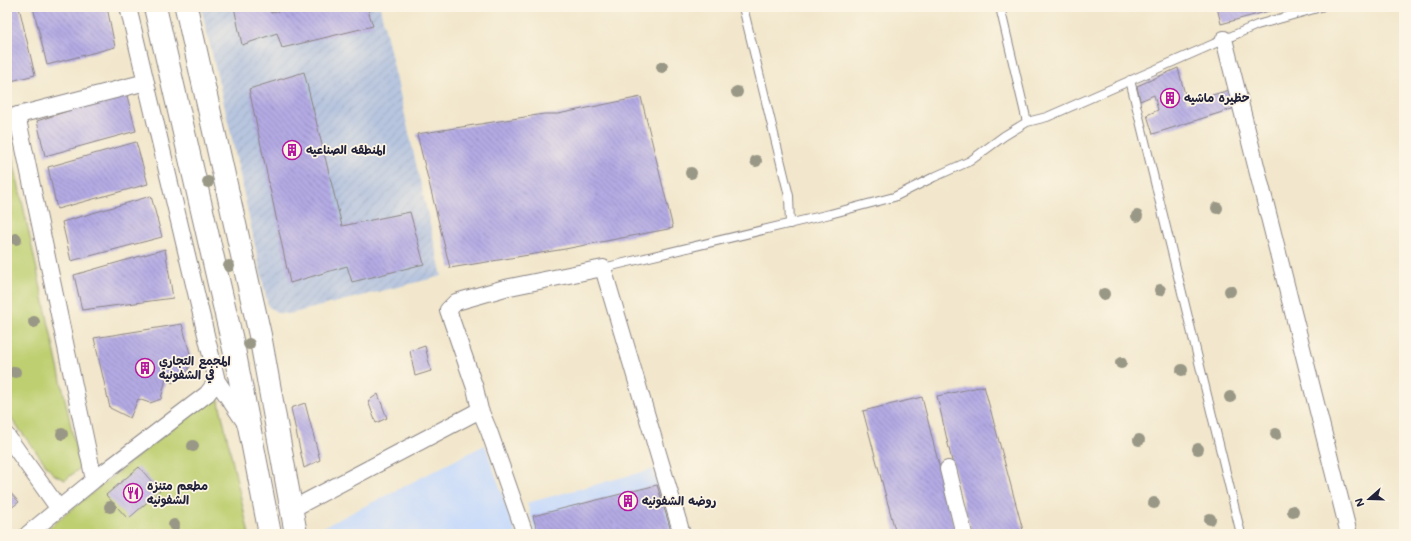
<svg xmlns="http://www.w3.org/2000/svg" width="1411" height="541" font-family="Mali,'Playpen Sans Arabic',sans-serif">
<defs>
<pattern id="industrial-furrows" width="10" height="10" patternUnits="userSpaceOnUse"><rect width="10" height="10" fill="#b7c5de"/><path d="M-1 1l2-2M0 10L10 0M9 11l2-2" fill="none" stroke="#9da9bf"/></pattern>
<pattern id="building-back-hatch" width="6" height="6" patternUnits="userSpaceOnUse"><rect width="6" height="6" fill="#b4aae4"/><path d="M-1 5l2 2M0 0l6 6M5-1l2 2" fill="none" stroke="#928aba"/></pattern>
</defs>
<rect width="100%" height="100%" fill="#fcf5e5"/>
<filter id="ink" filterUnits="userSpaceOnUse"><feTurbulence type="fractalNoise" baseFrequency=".025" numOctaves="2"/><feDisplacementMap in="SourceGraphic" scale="8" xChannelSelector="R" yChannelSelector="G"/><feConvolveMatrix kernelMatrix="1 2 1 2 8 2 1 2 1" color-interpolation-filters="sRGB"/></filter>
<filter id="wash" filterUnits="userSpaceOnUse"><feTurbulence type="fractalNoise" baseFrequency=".012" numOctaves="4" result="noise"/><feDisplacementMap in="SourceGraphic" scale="16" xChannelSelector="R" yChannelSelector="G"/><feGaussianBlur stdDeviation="0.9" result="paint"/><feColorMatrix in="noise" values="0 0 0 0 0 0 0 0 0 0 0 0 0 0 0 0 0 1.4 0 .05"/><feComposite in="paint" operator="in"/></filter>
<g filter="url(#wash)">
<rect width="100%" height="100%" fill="#f2e7cc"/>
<path fill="#cadcf9" d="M485,445l31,89h-206z
M653,469l21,65h-138l-9,-31z"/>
<path fill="url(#industrial-furrows)" d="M201,7h179l62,269 -153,38 -11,-1 -10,-7 -37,-172z"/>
<path fill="#becf71" stroke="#707856" d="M7,139l2,2 71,327 -15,12 -12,-6 -46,-61z
M217,393l32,141h-208z"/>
<g id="blocks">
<path fill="url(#building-back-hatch)" d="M7,7h12l16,68 -28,7z
M33,7h74l8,40 -68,18z
M234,7h35l2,6 26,-6h70l6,19 -91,22 -5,-15 -35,12z
M1217,7h67l-63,17z
M1178,68l9,34 43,-12 5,18 -82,26 -6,-19 11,-5 -4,-15 -14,6 -3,-15z
M304,72l38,154 68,-14 14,52 -72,18 -5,-16 -57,17 -41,-194z
M126,92l10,39 -91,25 -8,-35z
M641,97l32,131 -108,21 -115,19 -33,-134 127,-20h14z
M136,142l12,42 -91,25 -9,-42z
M151,196l11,41 -91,24 -9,-39z
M165,249l8,49 -91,12 -8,-35z
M182,324l10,37 -5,11 -15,11 -6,-5 -5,21 -11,4 -12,-4 -8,19 -20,-10 -16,-70z
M425,346l6,25 -16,5 -5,-25z
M984,386l40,148h-52l-21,-77 -14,-61z
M378,394l9,24 -11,5 -8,-22z
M922,397l34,137h-60l-33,-123z
M305,403l15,57 -16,8 -13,-60z
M139,467l21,24 -32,28 -22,-24z
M657,485l15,49h-134l-5,-18z
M7,489l12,13 -12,9z"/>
</g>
</g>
<g filter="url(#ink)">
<use href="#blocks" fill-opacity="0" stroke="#8a8484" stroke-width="1"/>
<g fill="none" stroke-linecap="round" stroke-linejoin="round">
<g stroke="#8a8484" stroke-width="10">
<path id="service" d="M743,7l46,189 1,28
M1000,7l27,115
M1130,80l111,454
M603,268l227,-54 64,-17 40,-20 36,-16 34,-25 23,-14 20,-5 210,-92 64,-18"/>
</g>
<g stroke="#8a8484" stroke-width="18">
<path id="minor" d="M128,7l89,374 29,43
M1224,39l125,495
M17,115l77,365
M7,118l139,-36
M480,410l9,21 36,103
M7,436l52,73
M948,469l16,65
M292,509l188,-99 -5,-22 -27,-78 8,-8 49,-14 98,-20 79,266
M28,534l66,-54 113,-86 10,-13"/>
</g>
<g stroke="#8a8484" stroke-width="24">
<path id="secondary" d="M155,7l79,342 36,185
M186,7l74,328 36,199"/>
</g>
<use href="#service" stroke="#fff" stroke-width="8"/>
<use href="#minor" stroke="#fff" stroke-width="16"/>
<use href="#secondary" stroke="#fff" stroke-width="22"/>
</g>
<g fill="#999785">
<circle cx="662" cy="67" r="6"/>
<circle cx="737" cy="92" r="6"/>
<circle cx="756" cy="161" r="6"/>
<circle cx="691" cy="173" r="6"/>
<circle cx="208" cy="182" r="6"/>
<circle cx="1217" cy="208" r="6"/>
<circle cx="1137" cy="216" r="6"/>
<circle cx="16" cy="239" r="6"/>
<circle cx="229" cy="266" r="6"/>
<circle cx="1160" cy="290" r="6"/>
<circle cx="1230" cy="291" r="6"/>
<circle cx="1104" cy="294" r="6"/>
<circle cx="34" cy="322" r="6"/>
<circle cx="249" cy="344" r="6"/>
<circle cx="1121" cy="363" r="6"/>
<circle cx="1182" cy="370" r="6"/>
<circle cx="15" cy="372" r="6"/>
<circle cx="1230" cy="397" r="6"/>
<circle cx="62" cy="434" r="6"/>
<circle cx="1276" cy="434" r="6"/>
<circle cx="1139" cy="440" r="6"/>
<circle cx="193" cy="446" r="6"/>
<circle cx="1198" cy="449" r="6"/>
<circle cx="1154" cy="503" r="6"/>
<circle cx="110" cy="507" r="6"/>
<circle cx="1293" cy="511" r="6"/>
<circle cx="1210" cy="519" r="6"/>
<circle cx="174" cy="525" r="6"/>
</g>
</g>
<defs>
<g id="building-ring" transform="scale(1)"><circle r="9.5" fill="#fcf5e5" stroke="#b5179e" stroke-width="1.5"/><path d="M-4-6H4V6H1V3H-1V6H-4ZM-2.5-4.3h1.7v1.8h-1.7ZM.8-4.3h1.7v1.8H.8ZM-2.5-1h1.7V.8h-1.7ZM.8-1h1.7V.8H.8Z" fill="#b5179e"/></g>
<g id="restaurant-ring" transform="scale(1)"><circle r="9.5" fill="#fcf5e5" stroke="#b5179e" stroke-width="1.5"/><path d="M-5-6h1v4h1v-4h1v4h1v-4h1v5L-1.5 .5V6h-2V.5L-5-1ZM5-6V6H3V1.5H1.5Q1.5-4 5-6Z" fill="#b5179e"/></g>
</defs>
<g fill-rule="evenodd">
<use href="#building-ring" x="1170" y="98"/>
<use href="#building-ring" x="292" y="150"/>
<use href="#building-ring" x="145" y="368"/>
<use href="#restaurant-ring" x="133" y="493"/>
<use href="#building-ring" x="628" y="501"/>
</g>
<g text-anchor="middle" stroke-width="3.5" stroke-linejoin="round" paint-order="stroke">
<g font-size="12" font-weight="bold" fill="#22223b" stroke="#fcf5e5" text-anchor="start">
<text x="1184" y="102">حظيره ماشيه</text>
<text x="306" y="154">المنطقه الصناعيه</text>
<text x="159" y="365">المجمع التجاري<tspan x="159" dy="14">في الشفونيه</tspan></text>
<text x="147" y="490">مطعم متنزه<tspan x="147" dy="14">الشفونيه</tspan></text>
<text x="642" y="505">روضه الشفونيه</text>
</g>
</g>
<rect width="1411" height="541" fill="none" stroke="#fcf5e5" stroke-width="24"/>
<g transform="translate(1369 499) rotate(250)" stroke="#fcf5e5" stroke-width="3" paint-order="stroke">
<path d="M0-3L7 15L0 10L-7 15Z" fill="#22223b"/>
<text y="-6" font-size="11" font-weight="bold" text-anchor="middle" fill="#22223b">N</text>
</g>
</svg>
